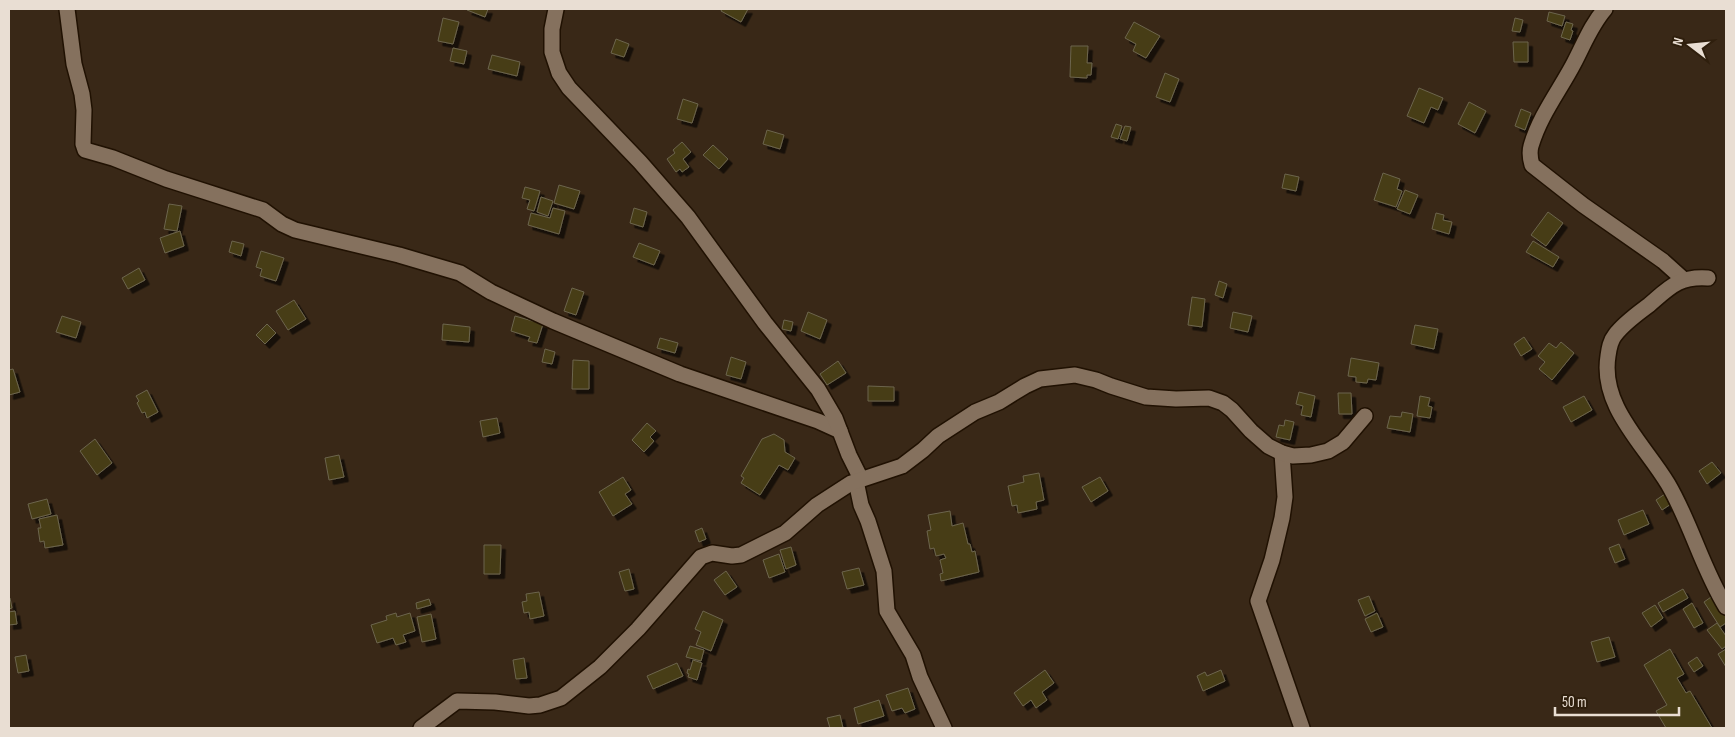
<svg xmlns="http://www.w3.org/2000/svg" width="1735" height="737" viewBox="0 0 1735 737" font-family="'Sofia Sans Condensed',sans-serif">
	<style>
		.building { fill: #473c15; stroke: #6c654d; filter: url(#shadow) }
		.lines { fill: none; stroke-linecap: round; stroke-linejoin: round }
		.minor-casing { stroke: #201102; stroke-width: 18 }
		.minor { stroke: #85715e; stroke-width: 15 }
	</style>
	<defs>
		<filter id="shadow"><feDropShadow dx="4.5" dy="4.5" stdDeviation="0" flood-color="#0009"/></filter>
	</defs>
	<rect width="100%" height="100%" fill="#392817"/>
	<g class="building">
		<polygon points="468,9 488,9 485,17 467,10"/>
		<polygon points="722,9 748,9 741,22 721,11"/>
		<polygon points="1549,12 1565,16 1562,26 1547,21"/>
		<polygon points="443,18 459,22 453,44 438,41"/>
		<polygon points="1515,18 1523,20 1520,32 1512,31"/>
		<polygon points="1134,22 1160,36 1146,58 1133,51 1136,44 1125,38"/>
		<polygon points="1566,22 1573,24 1571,30 1573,31 1570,40 1561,37"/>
		<polygon points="616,39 629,44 624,57 611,53"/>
		<polygon points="1513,42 1528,42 1528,62 1514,62"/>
		<polygon points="1071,46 1088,46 1087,63 1092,63 1091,75 1087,75 1087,78 1070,77"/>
		<polygon points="453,48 467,51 464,64 450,61"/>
		<polygon points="492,55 520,62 517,76 488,69"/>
		<polygon points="1165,73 1179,79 1170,102 1156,97"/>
		<polygon points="1419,88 1443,98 1438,110 1431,107 1424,123 1407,116"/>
		<polygon points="683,99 698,104 692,123 677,119"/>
		<polygon points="1469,102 1486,111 1475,133 1458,124"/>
		<polygon points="1521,109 1531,113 1525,130 1515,126"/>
		<polygon points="1116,124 1122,126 1118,139 1111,137"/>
		<polygon points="1125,126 1131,127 1127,141 1120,139"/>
		<polygon points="767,130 784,135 780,149 763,144"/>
		<polygon points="682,142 691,152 683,159 689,167 682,172 680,169 676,172 667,159 675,153 673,150"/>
		<polygon points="713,145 728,159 719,169 703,155"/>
		<polygon points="1383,173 1400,179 1397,189 1402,191 1396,207 1374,200"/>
		<polygon points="1285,174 1299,177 1296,191 1282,188"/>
		<polygon points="559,185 580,191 574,209 554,203"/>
		<polygon points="525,187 540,191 534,211 527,209 530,200 522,198"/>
		<polygon points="1405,190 1418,195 1410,214 1397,209"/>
		<polygon points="541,197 553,201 548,216 537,212"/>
		<polygon points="169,204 182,206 177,231 164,229"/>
		<polygon points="553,208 565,211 559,234 528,225 531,213 550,218"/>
		<polygon points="634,208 647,212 643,227 630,223"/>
		<polygon points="1548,212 1563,223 1546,246 1531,235"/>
		<polygon points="1436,213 1444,215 1443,220 1452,222 1449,234 1432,229"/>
		<polygon points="180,231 184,246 165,253 160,238"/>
		<polygon points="232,241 244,244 241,256 229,252"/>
		<polygon points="1533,241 1559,257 1553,267 1526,252"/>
		<polygon points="639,243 660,251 654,265 633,257"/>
		<polygon points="261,251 284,258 276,281 260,276 262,269 256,267"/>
		<polygon points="139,268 145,280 128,289 122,278"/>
		<polygon points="1219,281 1227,284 1223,298 1215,295"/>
		<polygon points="572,288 584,292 576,315 564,311"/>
		<polygon points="1192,297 1205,299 1202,327 1188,325"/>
		<polygon points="294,300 306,319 288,330 276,311"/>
		<polygon points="808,312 827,320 820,339 801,331"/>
		<polygon points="1233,312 1252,316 1248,332 1230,328"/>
		<polygon points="62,316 81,322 76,338 56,332"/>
		<polygon points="515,316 543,324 537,343 528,341 530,337 511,331"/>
		<polygon points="784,320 793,322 791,331 782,329"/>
		<polygon points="267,324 276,333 265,344 256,335"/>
		<polygon points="443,324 470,327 469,342 442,340"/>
		<polygon points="1415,325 1438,329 1434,349 1411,344"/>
		<polygon points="1524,337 1532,349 1521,356 1514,344"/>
		<polygon points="660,338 678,343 675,353 657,348"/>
		<polygon points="1561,342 1574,353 1552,380 1539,369 1545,362 1538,356 1549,343 1556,348"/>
		<polygon points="545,349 555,352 552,364 542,362"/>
		<polygon points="731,357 746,362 741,379 726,375"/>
		<polygon points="1351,358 1379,363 1376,380 1368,379 1367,383 1356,382 1356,377 1348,376"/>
		<polygon points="573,360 589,361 589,389 572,389"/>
		<polygon points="838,361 846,373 827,385 820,374"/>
		<polygon points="13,369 20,392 9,395 9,370"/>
		<polygon points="868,386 894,387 894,401 868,401"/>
		<polygon points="147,390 158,412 147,418 145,412 142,413 137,403 139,401 136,396"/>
		<polygon points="1299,392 1315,396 1311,417 1301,415 1303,406 1296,404"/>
		<polygon points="1338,393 1351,393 1352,414 1339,414"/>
		<polygon points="1420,396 1430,398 1428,406 1432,407 1430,418 1417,416"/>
		<polygon points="1584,396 1592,410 1571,422 1563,407"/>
		<polygon points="1402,412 1413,414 1410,432 1387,428 1390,416 1401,417"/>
		<polygon points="497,418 500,433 483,437 480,421"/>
		<polygon points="1285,420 1294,422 1290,440 1276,437 1279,425 1284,426"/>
		<polygon points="647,423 656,431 650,437 654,441 644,452 632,440"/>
		<polygon points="774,434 784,440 785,452 795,458 788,470 779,465 760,495 741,483 744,478 741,476 762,439"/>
		<polygon points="95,439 112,463 97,475 80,451"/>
		<polygon points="339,455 344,477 329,480 325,458"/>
		<polygon points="1712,462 1721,473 1707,484 1699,471"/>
		<polygon points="1039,473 1044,500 1036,502 1037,509 1018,513 1017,505 1012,506 1008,486 1024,482 1023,476"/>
		<polygon points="623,477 631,490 625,494 632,504 613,516 599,492"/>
		<polygon points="1100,477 1108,491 1091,502 1082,487"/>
		<polygon points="1665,494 1671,504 1662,510 1656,500"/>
		<polygon points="47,499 51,514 32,519 28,504"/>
		<polygon points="1643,510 1649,524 1624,535 1618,520"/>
		<polygon points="950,511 952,526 963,523 968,544 970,544 972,552 975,551 979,572 941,581 940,574 943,573 940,560 946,558 944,554 936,556 934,548 930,549 927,531 931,530 928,515"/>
		<polygon points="57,515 63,545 45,548 44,541 40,542 38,528 41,528 39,519"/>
		<polygon points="702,528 706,539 699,542 695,531"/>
		<polygon points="1619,544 1625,559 1615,563 1609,548"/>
		<polygon points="484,545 501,545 500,574 484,574"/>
		<polygon points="791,547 796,565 786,569 780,550"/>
		<polygon points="779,554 785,572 769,578 763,560"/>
		<polygon points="859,568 864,585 847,589 842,572"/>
		<polygon points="629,569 634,589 625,591 619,572"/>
		<polygon points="726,571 737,587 725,595 714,580"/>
		<polygon points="1683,589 1688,598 1663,612 1658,603"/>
		<polygon points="539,592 544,616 530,619 529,612 524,613 522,602 527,601 526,594"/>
		<polygon points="1714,595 1726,613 1726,623 1720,627 1704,602"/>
		<polygon points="1369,596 1375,611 1365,616 1358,600"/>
		<polygon points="10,598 12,608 9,609 9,599"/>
		<polygon points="429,599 431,605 417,609 416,603"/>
		<polygon points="1692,603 1703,623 1694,628 1683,609"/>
		<polygon points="1655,605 1663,618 1651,627 1642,613"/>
		<polygon points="15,611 17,624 9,625 9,612"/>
		<polygon points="703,611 723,620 711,651 696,645 701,632 695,629"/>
		<polygon points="396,613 397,617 410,613 415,631 403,635 406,642 396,645 393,638 377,643 371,625 387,620 386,616"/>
		<polygon points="1377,613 1383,627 1371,632 1365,619"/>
		<polygon points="431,614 436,639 422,642 417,617"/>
		<polygon points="1717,623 1726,636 1726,646 1722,649 1707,630"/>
		<polygon points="1609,637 1615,657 1597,662 1591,642"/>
		<polygon points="690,646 704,650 701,661 686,657"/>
		<polygon points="1670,649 1684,674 1677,678 1686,693 1690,691 1712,728 1666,728 1656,711 1667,705 1644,665"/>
		<polygon points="1726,649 1726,667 1718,654"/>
		<polygon points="26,655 29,671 18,673 15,657"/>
		<polygon points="1697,657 1703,666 1694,672 1688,663"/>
		<polygon points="524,658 527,678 516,679 513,660"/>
		<polygon points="693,660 702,663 697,680 688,677 689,674 687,673 688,669 690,670"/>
		<polygon points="677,663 683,676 653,689 647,676"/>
		<polygon points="1045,670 1054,683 1042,692 1047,700 1036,708 1031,700 1023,706 1014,693"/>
		<polygon points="1221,670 1225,681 1203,691 1197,676 1205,672 1207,676"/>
		<polygon points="908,688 915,709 905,713 902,708 892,711 886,695"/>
		<polygon points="879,700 884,716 858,724 854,708"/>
		<polygon points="840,715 843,728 830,728 827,718"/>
	</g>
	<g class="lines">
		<defs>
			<g id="minor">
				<polyline points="67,9 74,64 82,94 84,110 83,144 85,150 113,158 166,179 263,210 282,224 295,230 399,255 460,273 491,292 553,321 680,374 818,421 840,431"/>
				<polyline points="556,9 552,29 552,52 559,73 569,88 640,162 688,217 765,323 818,389 835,418 849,455 861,479"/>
				<path d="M 1605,9 C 1591,25 1584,44 1574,63 C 1560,90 1540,115 1531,146 C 1529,153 1530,158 1532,165 L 1583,205 L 1663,261 L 1683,279"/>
				<path d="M 1708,278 C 1679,276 1670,287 1649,305 C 1637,314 1624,323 1615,335 C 1610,341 1609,349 1608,356 C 1600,406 1644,444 1668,484 C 1691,523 1702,568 1726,607"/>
				<polyline points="1282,453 1285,497 1282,518 1272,560 1258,601 1302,728"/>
				<polyline points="856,481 861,505 868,521 884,571 887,611 913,655 920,677 944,728"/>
				<polyline points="421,728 457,701 495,702 529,706 540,705 561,698 600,667 638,629 701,557 712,553 732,556 741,555 785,533 817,505 851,483 902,466 923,450 938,436 975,412 999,402 1025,386 1040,379 1075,375 1096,380 1111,386 1146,397 1176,399 1209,398 1223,403 1232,410 1251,431 1268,446 1282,453 1293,456 1311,455 1328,451 1343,442 1365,416"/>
			</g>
		</defs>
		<use href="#minor" class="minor-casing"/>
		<use href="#minor" class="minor"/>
	</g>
	<rect width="1735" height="737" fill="none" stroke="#e9ded3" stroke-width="20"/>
	<g transform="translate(1690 45) rotate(286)" stroke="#2f1f0d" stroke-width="4" paint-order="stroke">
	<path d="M0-4L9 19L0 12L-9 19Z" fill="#e9ded3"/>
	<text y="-8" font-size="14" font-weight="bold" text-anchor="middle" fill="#e9ded3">N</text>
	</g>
	<path d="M1555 707v8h124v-8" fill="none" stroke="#e9ded3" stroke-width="2.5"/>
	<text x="1562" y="707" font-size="15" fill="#e9ded3" stroke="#2f1f0d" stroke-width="4" paint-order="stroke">50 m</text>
</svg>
